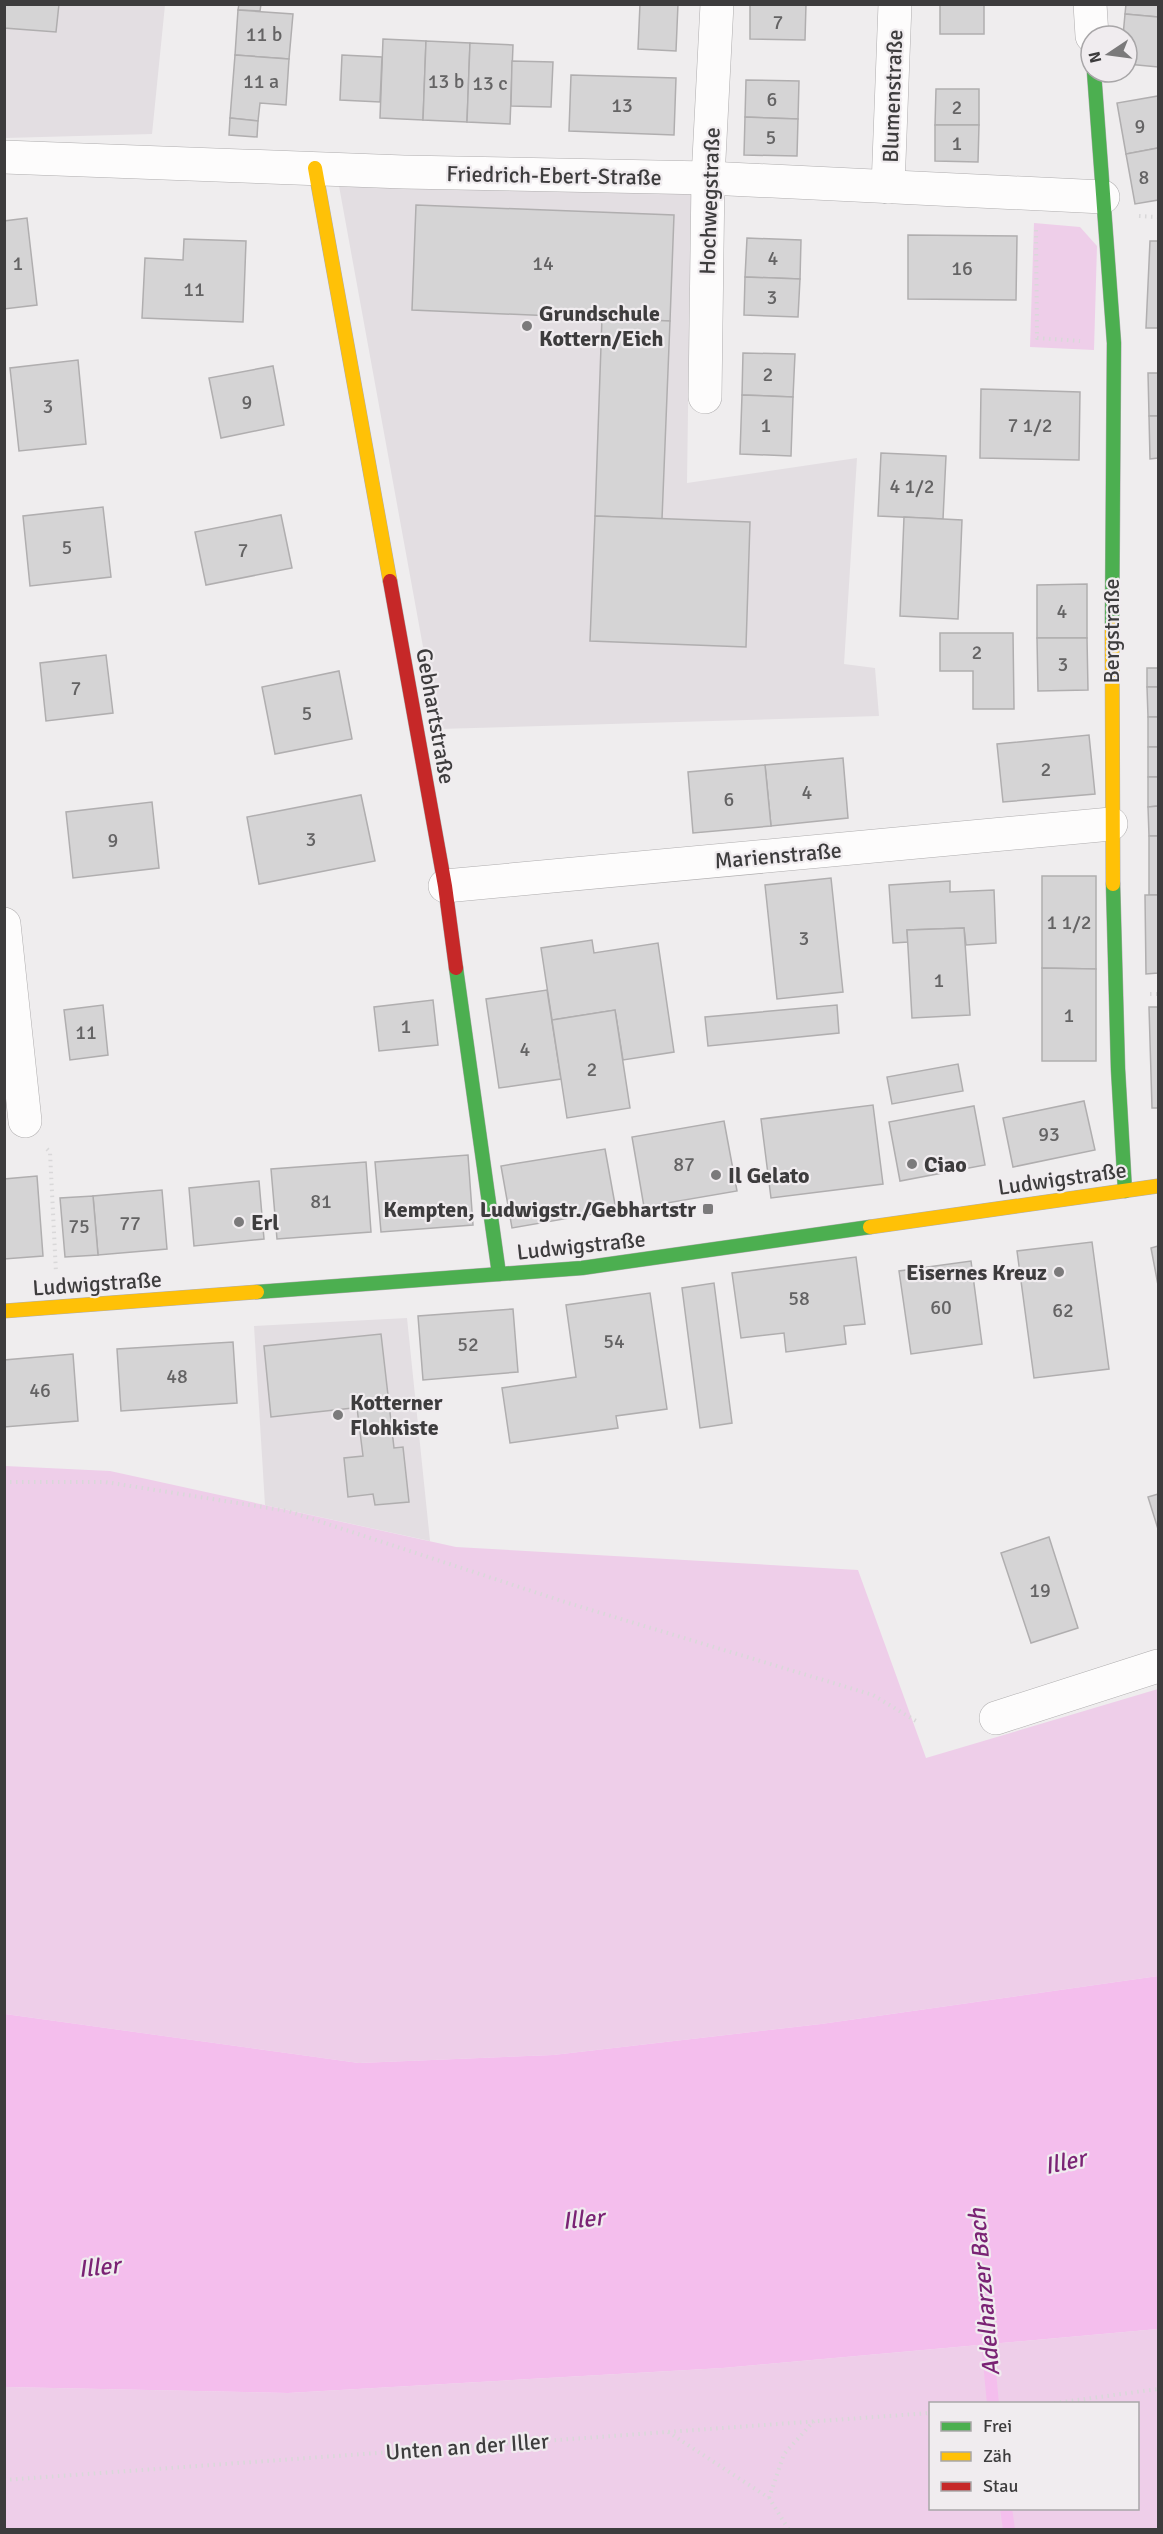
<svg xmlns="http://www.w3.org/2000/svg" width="1163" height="2534" viewBox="0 0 1163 2534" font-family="Signika,sans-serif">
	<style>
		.built { fill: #e3dee2 }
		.green { fill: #eecee9; fill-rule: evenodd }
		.water { fill: #f4beed }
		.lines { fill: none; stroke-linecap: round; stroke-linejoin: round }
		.stream { stroke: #f4beed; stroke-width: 12 }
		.building { fill: #d5d4d5; stroke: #b0aeaf; stroke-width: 1.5 }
		.street-casing { stroke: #afadae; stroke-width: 34 }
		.fast-casing { stroke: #afadae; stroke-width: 15 }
		.slow-casing { stroke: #afadae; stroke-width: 15 }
		.jam-casing { stroke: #afadae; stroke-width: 15 }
		.path { stroke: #d9d8d9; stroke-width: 4; stroke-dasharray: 1.5 4.5; stroke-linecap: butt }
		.street { stroke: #fdfcfc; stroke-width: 33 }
		.fast { stroke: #4caf50; stroke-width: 14 }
		.slow { stroke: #ffc107; stroke-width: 14 }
		.jam { stroke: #c62828; stroke-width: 14 }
		.poi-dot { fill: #7b7a7b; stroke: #f0ecef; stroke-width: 2 }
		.labels { text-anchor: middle; stroke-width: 4.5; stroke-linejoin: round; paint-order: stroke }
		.number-label { font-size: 20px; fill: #646364 }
		.street-label { font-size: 22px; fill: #3d3c3d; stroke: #f0ecef }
		.poi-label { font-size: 22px; font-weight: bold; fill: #3d3c3d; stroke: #f0ecef; text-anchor: start }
		.water-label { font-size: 24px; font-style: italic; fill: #7a2374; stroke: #f0ecef }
	</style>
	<rect width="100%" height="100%" fill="#efedee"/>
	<g class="built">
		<polygon points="4,5 165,5 152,134 5,138"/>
		<polygon points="339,186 691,194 687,483 857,458 844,664 875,668 879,716 438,729"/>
		<polygon points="407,1318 430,1541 265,1505 254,1326"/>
	</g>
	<g class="green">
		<polygon points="1034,223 1080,227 1097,246 1094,350 1030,347"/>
		<polygon points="5,1466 110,1471 456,1547 858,1570 926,1758 1158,1689 1158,1976 821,2024 553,2055 359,2063 5,2014"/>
		<path d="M 1158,2329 L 1158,2529 L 5,2530 L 5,2387 L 288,2393 L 723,2368 ZM 930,2404 L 1138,2404 L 1138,2508 L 930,2508 Z"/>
	</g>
	<polygon class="water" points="1158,1976 1158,2329 723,2368 288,2393 5,2387 5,2014 359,2063 553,2055 821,2024"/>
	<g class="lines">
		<g class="stream">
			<polyline points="986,2330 993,2404"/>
			<polyline points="1006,2508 1009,2530"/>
		</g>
	</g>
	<g class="building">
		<polygon points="4,4 59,4 56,32 4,28"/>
		<polygon points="239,4 261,4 260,11 238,10"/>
		<polygon points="640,4 678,4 676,51 638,49"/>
		<polygon points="750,4 806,4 805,40 750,39"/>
		<rect x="940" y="4" width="44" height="30"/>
		<polygon points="1126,4 1158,4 1158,17 1125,14"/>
		<polygon points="238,10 293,14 289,59 235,55"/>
		<polygon points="1125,14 1158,17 1158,67 1127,64 1127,36 1123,36"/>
		<polygon points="383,39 426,41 423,120 380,118"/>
		<polygon points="426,41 470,43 467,122 423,120"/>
		<polygon points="470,43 513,45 510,124 467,122"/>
		<polygon points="235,55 289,59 286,105 260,103 258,121 230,118"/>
		<polygon points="342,55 382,57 380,102 340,100"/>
		<polygon points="512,61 553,62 551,107 511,106"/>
		<polygon points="571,75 676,78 674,135 569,131"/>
		<polygon points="746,80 799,81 798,119 745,117"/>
		<polygon points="936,89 979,89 979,125 935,125"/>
		<polygon points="1158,96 1158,148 1126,154 1117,103"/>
		<polygon points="745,117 798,119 797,156 744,155"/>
		<polygon points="230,118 258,121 257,137 229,135"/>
		<polygon points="935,125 979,125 978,162 935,161"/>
		<polygon points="1158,148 1158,200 1135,204 1126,154"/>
		<polygon points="416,205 674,215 670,321 412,310"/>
		<polygon points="27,218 37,305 4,309 4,221"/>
		<polygon points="908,235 1017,236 1016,300 908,299"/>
		<polygon points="747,238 801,240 800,279 745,277"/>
		<polygon points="184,239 246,241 243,322 142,318 145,258 183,260"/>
		<polygon points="1150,241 1158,241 1158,328 1146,328"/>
		<polygon points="745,277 800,279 798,317 744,315"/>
		<polygon points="602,318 670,321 662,519 595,516"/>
		<polygon points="743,353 795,354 793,397 742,395"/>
		<polygon points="78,360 86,444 19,451 10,368"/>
		<polygon points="273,366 284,425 221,438 209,378"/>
		<polygon points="1148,373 1158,373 1158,416 1149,416"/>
		<polygon points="981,389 1080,392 1079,460 980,458"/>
		<polygon points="742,395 793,397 791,456 740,454"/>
		<polygon points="1149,416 1158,416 1158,458 1150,459"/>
		<polygon points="881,453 946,456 943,519 878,516"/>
		<polygon points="103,507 111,577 30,586 23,516"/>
		<polygon points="281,515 292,568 206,585 195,532"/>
		<polygon points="595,516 750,522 746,647 590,641"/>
		<polygon points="904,517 962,520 958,619 900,616"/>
		<polygon points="1087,584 1087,638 1037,638 1037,585"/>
		<polygon points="940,633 1013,633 1014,709 973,709 973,671 940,671"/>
		<polygon points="1037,638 1087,638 1088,690 1038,691"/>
		<polygon points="106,655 113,713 46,721 40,663"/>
		<rect x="1147" y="668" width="11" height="19"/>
		<polygon points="339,671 352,739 275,754 262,687"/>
		<polygon points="1147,687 1158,687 1158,717 1148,717"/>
		<rect x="1148" y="717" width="10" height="30"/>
		<polygon points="1089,735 1095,794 1003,802 997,744"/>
		<rect x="1148" y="747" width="10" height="30"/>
		<polygon points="843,758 848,818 771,826 765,765"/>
		<polygon points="765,765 771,826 693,833 688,772"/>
		<polygon points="1148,777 1158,777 1158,806 1148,807"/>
		<polygon points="361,795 375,861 259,884 247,817"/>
		<polygon points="152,802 159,868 73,878 66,812"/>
		<polygon points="1158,806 1158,836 1149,836 1148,807"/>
		<rect x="1149" y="836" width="9" height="59"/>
		<polygon points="1042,876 1096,876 1096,969 1042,968"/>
		<polygon points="831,878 843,992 777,999 765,885"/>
		<polygon points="950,881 950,892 994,890 996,943 966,945 964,928 907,930 908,942 893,943 889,885"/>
		<polygon points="1145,895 1158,895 1158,973 1146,974"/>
		<polygon points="964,928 970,1015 912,1018 907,930"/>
		<polygon points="592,940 594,953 658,943 674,1052 623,1060 615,1010 552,1020 541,948"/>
		<polygon points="1042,968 1096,969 1096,1061 1042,1061"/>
		<polygon points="547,990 561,1079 499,1088 486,999"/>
		<polygon points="433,1000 438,1045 379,1051 374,1007"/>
		<polygon points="103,1005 108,1055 70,1060 64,1010"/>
		<polygon points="837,1005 839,1033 708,1046 705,1017"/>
		<polygon points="1149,1007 1158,1007 1158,1108 1152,1108"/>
		<polygon points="615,1010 630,1108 567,1118 552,1020"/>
		<polygon points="958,1064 963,1091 892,1104 887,1077"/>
		<polygon points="1084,1101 1095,1150 1013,1167 1003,1118"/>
		<polygon points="873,1105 883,1184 771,1198 761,1119"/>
		<polygon points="974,1106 985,1165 900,1181 889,1122"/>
		<polygon points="724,1121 737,1191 644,1207 632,1137"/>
		<polygon points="605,1149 616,1210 512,1228 501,1166"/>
		<polygon points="468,1155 473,1225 381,1232 375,1162"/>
		<polygon points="366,1162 371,1232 277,1239 271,1169"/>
		<polygon points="37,1176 43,1256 4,1259 4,1179"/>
		<polygon points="259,1181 264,1239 194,1246 189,1188"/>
		<polygon points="162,1190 167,1249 98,1255 93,1196"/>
		<polygon points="93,1196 98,1255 65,1257 60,1198"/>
		<polygon points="1092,1242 1109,1369 1034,1378 1017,1251"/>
		<polygon points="1158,1246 1158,1285 1151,1248"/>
		<polygon points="856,1257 865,1324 844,1326 846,1344 786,1352 784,1333 741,1338 732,1273"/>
		<polygon points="971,1261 982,1344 911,1354 899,1271"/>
		<polygon points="714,1283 732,1423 700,1428 682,1288"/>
		<polygon points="650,1293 667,1409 616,1416 618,1428 510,1443 502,1388 576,1377 566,1305"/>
		<polygon points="513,1309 518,1372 423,1380 418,1316"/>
		<polygon points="381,1334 389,1404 271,1417 264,1346"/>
		<polygon points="233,1342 237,1403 121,1411 117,1349"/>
		<polygon points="73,1354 78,1421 4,1427 4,1360"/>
		<polygon points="389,1404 394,1448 403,1447 409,1502 375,1505 373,1494 348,1497 344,1458 363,1456 357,1408"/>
		<polygon points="1158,1494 1158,1529 1148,1497"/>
		<polygon points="1049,1537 1078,1628 1031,1643 1001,1553"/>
	</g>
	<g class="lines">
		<defs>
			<g id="street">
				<polyline points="1090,4 1092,36"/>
				<polyline points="4,157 404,172 708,178 1103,197"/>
				<polyline points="888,187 895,4"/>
				<polyline points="705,397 708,178 717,4"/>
				<polyline points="445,886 1111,824"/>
				<polyline points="4,924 25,1121"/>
				<polyline points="996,1718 1158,1666"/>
			</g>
			<g id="fast">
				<polyline points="1094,72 1114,343 1112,627"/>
				<polyline points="1113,884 1118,1069 1125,1191"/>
				<polyline points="456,968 499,1274"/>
				<polyline points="257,1292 582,1268 870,1227"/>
			</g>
			<g id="slow">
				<polyline points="315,168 390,581"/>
				<polyline points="1112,627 1113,884"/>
				<polyline points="870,1227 1158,1186"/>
				<polyline points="4,1311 257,1292"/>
			</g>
			<polyline id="jam" points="390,581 445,886 456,968"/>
		</defs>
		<use href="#street" class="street-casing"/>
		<use href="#fast" class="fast-casing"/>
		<use href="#slow" class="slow-casing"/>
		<use href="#jam" class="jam-casing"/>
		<g class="path">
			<polyline points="1139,216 1158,217"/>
			<polyline points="1036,230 1037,338 1080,341"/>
			<polyline points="1150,994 1158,994"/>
			<polyline points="47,1149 50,1152 56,1273"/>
			<polyline points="4,1482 105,1482 288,1511 568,1603 873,1695 916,1721"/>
			<polyline points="1048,2404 1158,2389"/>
			<polyline points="668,2432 769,2498 789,2530"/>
			<polyline points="4,2480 930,2413"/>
			<polyline points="769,2498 784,2454 814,2421"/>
		</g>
		<use href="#street" class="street"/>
		<use href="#fast" class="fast"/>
		<use href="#slow" class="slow"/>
		<use href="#jam" class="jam"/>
	</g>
	<g class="poi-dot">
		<circle cx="527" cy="326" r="6"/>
		<circle cx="912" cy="1164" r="6"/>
		<circle cx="716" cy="1175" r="6"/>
		<rect x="702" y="1203" width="12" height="12" rx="3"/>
		<circle cx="239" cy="1222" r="6"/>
		<circle cx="1059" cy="1272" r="6"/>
		<circle cx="338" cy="1415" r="6"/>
	</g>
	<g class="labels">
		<g class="number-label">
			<text x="778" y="29">7</text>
			<text x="264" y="41">11 b</text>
			<text x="261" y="88">11 a</text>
			<text x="446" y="88">13 b</text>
			<text x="490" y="90">13 c</text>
			<text x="772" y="106">6</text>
			<text x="622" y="112">13</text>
			<text x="957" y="114">2</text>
			<text x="1140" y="133">9</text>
			<text x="771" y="144">5</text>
			<text x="957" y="150">1</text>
			<text x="1144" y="184">8</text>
			<text x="773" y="265">4</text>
			<text x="18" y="270">1</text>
			<text x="543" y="270">14</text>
			<text x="962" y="275">16</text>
			<text x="194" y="296">11</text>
			<text x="772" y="304">3</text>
			<text x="768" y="381">2</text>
			<text x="247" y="409">9</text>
			<text x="48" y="413">3</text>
			<text x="766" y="432">1</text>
			<text x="1030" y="432">7 1/2</text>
			<text x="912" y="493">4 1/2</text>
			<text x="67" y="554">5</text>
			<text x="243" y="557">7</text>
			<text x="1062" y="618">4</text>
			<text x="977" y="659">2</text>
			<text x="1063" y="671">3</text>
			<text x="76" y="695">7</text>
			<text x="307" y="720">5</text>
			<text x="1046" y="776">2</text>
			<text x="807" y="799">4</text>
			<text x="729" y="806">6</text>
			<text x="311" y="846">3</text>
			<text x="113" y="847">9</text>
			<text x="1069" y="929">1 1/2</text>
			<text x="804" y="945">3</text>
			<text x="939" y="987">1</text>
			<text x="1069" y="1022">1</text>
			<text x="406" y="1033">1</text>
			<text x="86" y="1039">11</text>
			<text x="525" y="1056">4</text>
			<text x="592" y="1076">2</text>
			<text x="1049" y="1141">93</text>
			<text x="684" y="1171">87</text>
			<text x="321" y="1208">81</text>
			<text x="130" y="1230">77</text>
			<text x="79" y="1233">75</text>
			<text x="799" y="1305">58</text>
			<text x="941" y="1314">60</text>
			<text x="1063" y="1317">62</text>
			<text x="614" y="1348">54</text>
			<text x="468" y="1351">52</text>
			<text x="177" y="1383">48</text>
			<text x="40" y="1397">46</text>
			<text x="1040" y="1597">19</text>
		</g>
		<g class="street-label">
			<text transform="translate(892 96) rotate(-88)" y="8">Blumenstraße</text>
			<text transform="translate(554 175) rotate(1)" y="8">Friedrich-Ebert-Straße</text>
			<text transform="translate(709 201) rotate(-88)" y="8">Hochwegstraße</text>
			<text transform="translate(1111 631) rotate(-90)" y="8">Bergstraße</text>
			<text transform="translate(436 716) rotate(80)" y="8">Gebhartstraße</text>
			<text transform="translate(778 855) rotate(-5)" y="8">Marienstraße</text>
			<text transform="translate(1062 1178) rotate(-8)" y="8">Ludwigstraße</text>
			<text transform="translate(581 1245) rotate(-6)" y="8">Ludwigstraße</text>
			<text transform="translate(97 1283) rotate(-4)" y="8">Ludwigstraße</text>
			<text transform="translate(467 2446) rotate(-4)" y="8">Unten an der Iller</text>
		</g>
		<g class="poi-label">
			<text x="539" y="321">Grundschule<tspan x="539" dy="25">Kottern/Eich</tspan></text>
			<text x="924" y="1172">Ciao</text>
			<text x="728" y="1183">Il Gelato</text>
			<text x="696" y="1217" text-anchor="end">Kempten, Ludwigstr./Gebhartstr</text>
			<text x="251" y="1230">Erl</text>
			<text x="1047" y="1280" text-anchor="end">Eisernes Kreuz</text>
			<text x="350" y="1410">Kotterner<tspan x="350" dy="25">Flohkiste</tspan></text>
		</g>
		<g class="water-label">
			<text transform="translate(1065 2162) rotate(-12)" y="8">Iller</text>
			<text transform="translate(583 2219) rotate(-6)" y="8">Iller</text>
			<text transform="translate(99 2267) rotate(-6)" y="8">Iller</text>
			<text transform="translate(984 2292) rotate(-95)" y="8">Adelharzer Bach</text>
		</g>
	</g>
	<rect width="1163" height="2534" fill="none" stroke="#3d3c3d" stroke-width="12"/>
	<rect x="929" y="2402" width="210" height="108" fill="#f0ecef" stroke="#a8a6a8" stroke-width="1.5"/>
	<rect x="941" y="2422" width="30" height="9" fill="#4caf50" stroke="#a8a6a8" stroke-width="1.5"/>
	<text x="983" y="2432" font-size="18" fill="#3d3c3d">Frei</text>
	<rect x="941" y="2452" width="30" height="9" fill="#ffc107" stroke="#a8a6a8" stroke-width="1.5"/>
	<text x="983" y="2462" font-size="18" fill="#3d3c3d">Zäh</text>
	<rect x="941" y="2482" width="30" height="9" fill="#c62828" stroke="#a8a6a8" stroke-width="1.5"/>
	<text x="983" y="2492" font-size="18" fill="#3d3c3d">Stau</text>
	<g transform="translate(1109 54) rotate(257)"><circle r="28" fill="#f0ecef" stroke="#a8a6a8" stroke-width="1.5"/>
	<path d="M0-4.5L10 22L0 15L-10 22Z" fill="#7b7a7b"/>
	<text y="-9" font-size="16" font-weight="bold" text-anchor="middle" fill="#3d3c3d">N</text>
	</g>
</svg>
